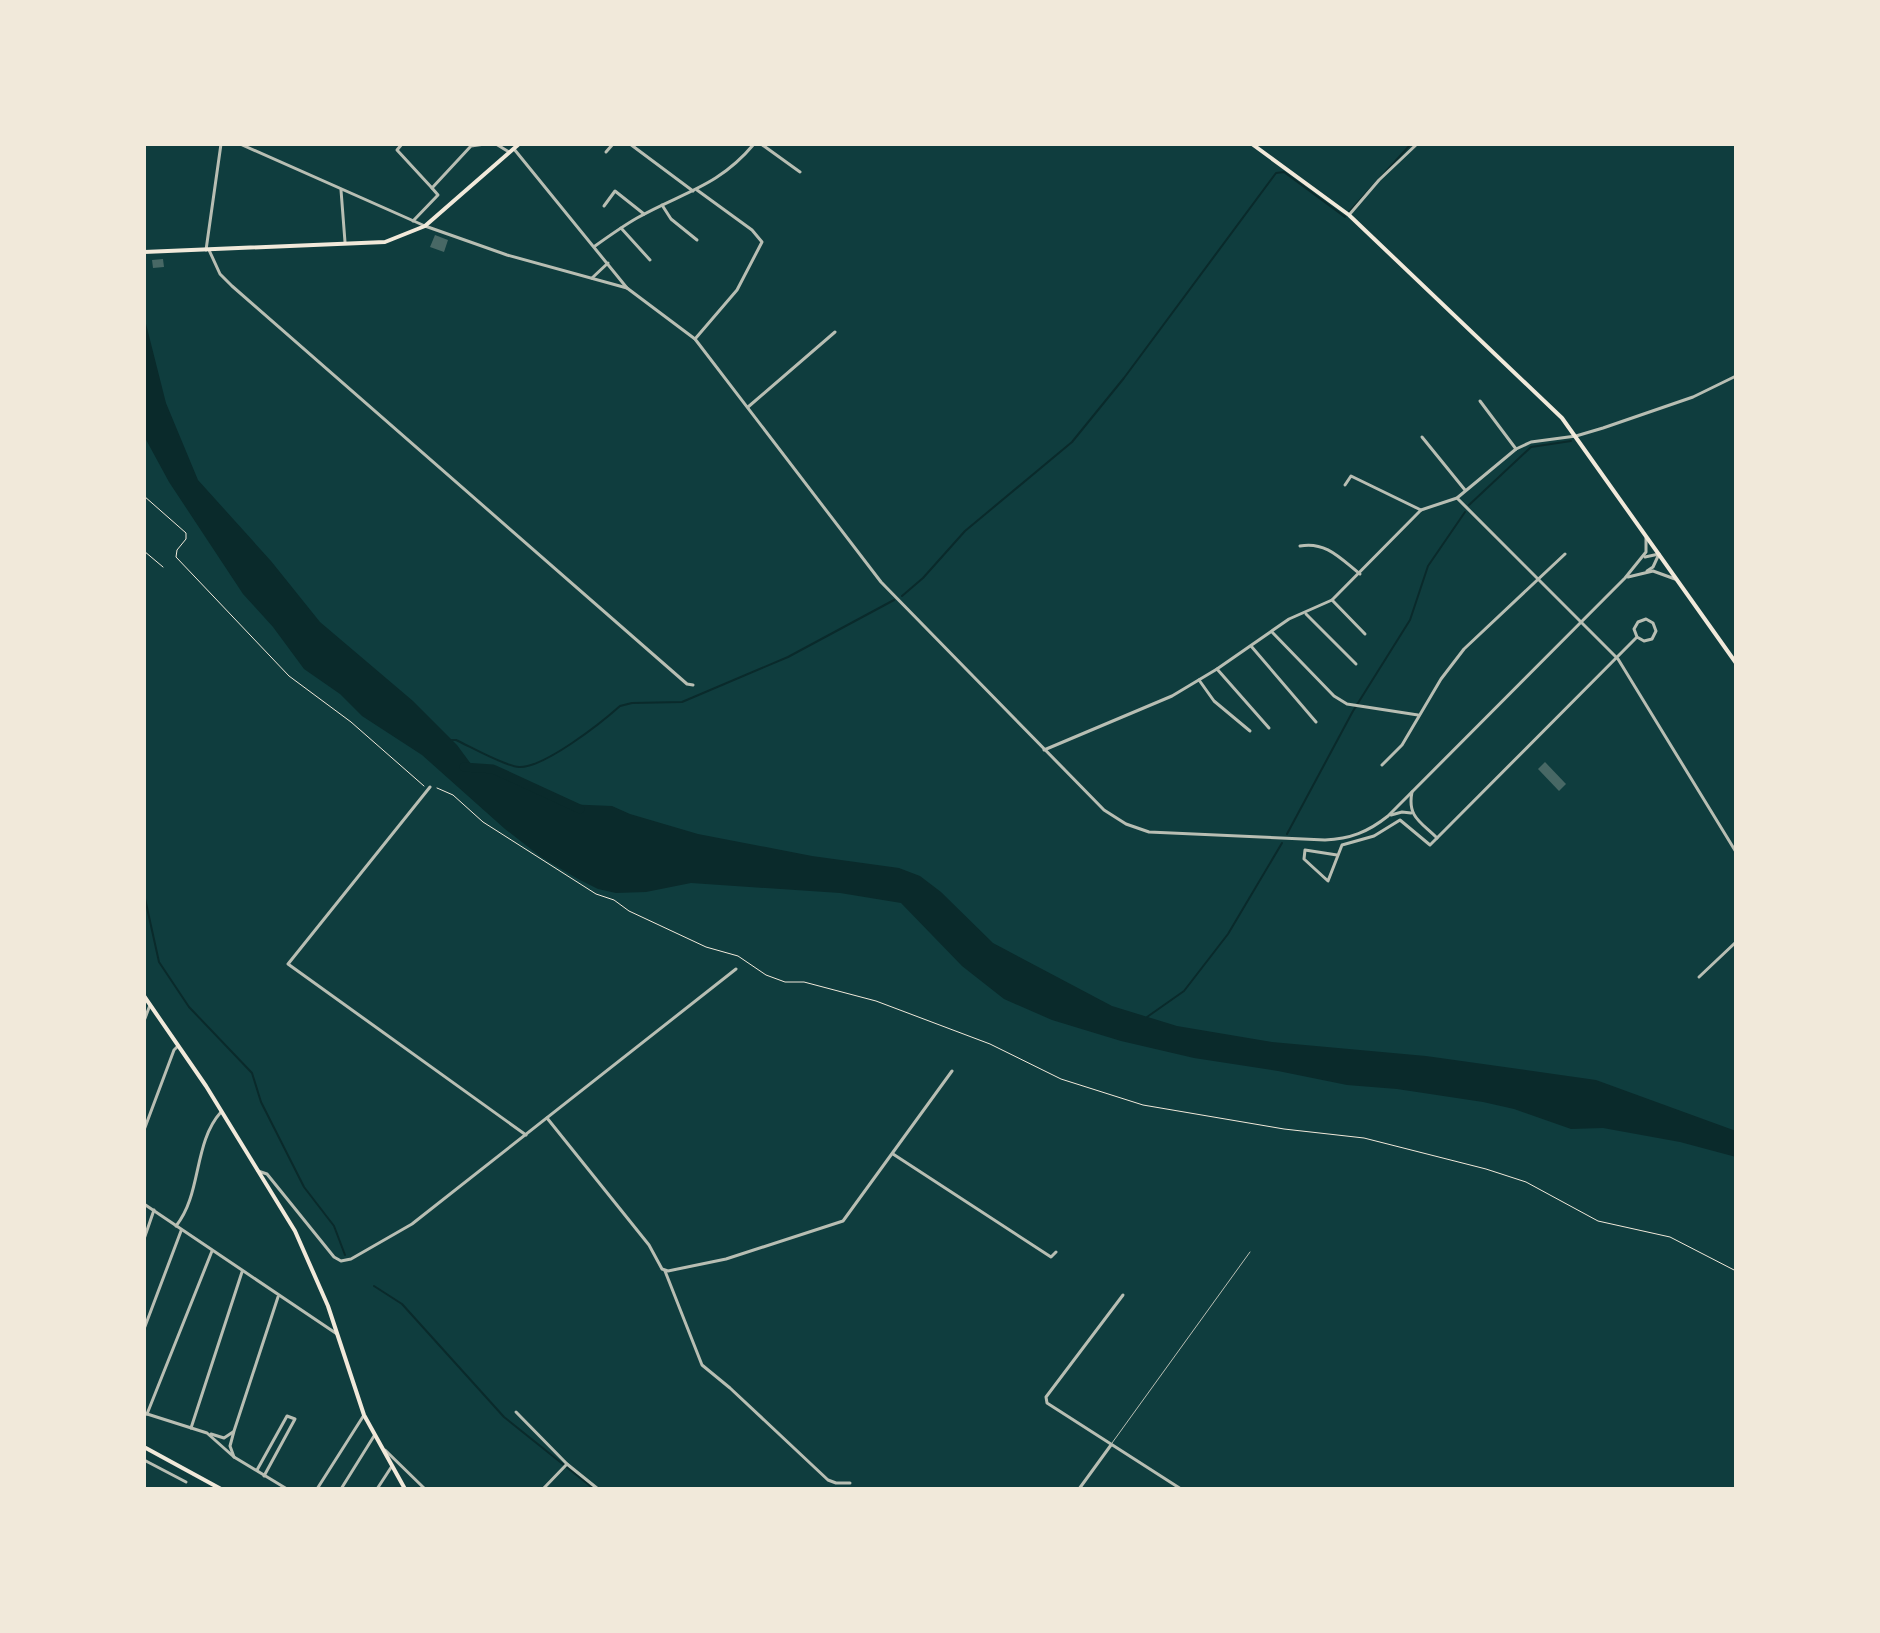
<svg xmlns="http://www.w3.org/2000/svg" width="1880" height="1633" viewBox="0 0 1880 1633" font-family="Raleway,sans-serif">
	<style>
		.water { fill: #0a2a2b }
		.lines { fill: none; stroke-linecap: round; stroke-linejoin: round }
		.stream { stroke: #0a2a2b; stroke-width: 2 }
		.river { stroke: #0a2a2b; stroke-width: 9 }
		.building { fill: #486865 }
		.path { stroke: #f1e9da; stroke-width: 1 }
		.service { stroke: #b8beb3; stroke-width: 1 }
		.minor { stroke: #b8beb3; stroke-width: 3 }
		.secondary { stroke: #f1e9da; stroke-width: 4 }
		.primary { stroke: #f1e9da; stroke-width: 4 }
	</style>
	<rect width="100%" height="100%" fill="#0f3d3e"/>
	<polygon class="water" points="144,316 166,403 198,480 271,561 320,622 413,701 457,745 474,768 493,769 564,804 612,806 630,814 698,834 812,856 899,868 920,876 941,892 993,943 1112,1006 1177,1026 1272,1042 1426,1056 1596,1080 1736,1131 1736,1157 1680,1142 1603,1128 1571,1129 1514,1109 1483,1102 1397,1089 1347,1085 1278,1071 1194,1058 1121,1041 1052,1020 1004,999 962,966 901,903 840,893 691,883 646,892 616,893 598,889 578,879 541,857 505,829 422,755 362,716 340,694 304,669 273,627 243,594 169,482 144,436"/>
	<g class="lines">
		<g class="stream">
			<polyline points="1349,212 1411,144"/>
			<polyline points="1469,505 1531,447 1571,441"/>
			<polyline points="902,596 923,578 965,531 1072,442 1124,378 1276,173 1284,172 1345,217"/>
			<path d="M 451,740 L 456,740 C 471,747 504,766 519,767 C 544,768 601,723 620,706 L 632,703 L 682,702 L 788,657 L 894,600"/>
			<polyline points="1287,834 1353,711 1410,620 1428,566 1465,512"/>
			<polyline points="144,894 159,962 189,1007 252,1073 261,1102 304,1187 334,1226 345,1255"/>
			<polyline points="1147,1017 1184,991 1228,934 1282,843"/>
			<polyline points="374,1286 402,1304 504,1417 594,1489"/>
		</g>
		<polyline class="river" points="464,767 493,769 580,809"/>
	</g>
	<g class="building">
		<polygon points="435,235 448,240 444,252 430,247"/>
		<polygon points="163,259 164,267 153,268 152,260"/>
		<polygon points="1545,762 1566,784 1559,791 1538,769"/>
	</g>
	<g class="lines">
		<g class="path">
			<polyline points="144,496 186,533 186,539 177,550 176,557 289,676 351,722 424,786"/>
			<polyline points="144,551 163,567"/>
			<polyline points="437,788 453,795 483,822 596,894 614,900 629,911 706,947 738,956 766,975 785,982 804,982 876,1001 990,1044 1061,1079 1143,1105 1284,1129 1364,1138 1486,1169 1526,1182 1598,1221 1670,1237 1736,1271"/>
		</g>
		<polyline class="service" points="1112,1443 1250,1252"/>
		<g class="minor">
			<path d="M 240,144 L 425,226 L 507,255 L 627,288 L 695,339 L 881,582 L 1104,810 L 1126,824 L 1149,832 L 1325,840 C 1350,839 1368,832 1388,816 L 1625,578 L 1646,552 L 1646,538"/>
			<polyline points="402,144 397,150 432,188"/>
			<polyline points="496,144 509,152"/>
			<polyline points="630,144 693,191"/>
			<polyline points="761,144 800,172"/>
			<polyline points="514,149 627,288"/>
			<polyline points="606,152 613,144"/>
			<polyline points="341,190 345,242"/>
			<polyline points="662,205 671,219 697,240"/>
			<polyline points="604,206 615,191 644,214"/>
			<polyline points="1349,215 1379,180 1417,144"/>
			<polyline points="413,221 438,195 432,188 471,146 485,144"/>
			<polyline points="621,228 650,260"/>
			<path d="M 595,246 C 609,236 623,226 637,218 C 683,192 718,187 754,144"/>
			<polyline points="206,250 221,144"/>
			<polyline points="209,250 220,274 232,286 687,684 693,685"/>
			<polyline points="592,278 608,263"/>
			<polyline points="695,339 737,290 762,242 752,230 697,190"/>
			<polyline points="1480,401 1516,449"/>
			<polyline points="748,407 835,332"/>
			<polyline points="1422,437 1465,490"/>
			<polyline points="1345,485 1351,476 1421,510"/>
			<polyline points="1457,498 1618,659 1736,852"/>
			<path d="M 1300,546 C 1326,541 1341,559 1360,574"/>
			<polyline points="1645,557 1659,554 1653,567 1647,571"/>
			<polyline points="1628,577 1653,571 1675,579"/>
			<polyline points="1332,600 1365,634"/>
			<polyline points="1306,614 1356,664"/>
			<polyline points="1272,632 1334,696 1347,704 1418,715"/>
			<polyline points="1251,646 1316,722"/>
			<polyline points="1217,669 1269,728"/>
			<polyline points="1199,680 1214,701 1250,731"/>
			<polyline points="1044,750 1172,696 1217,669 1289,619 1332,600 1421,510 1457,498 1516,449 1531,442 1576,436 1603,428 1693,397 1736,376"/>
			<polyline points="1382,765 1402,745 1441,679 1464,649 1565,554"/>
			<polyline points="430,787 288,964 526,1135"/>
			<path d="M 1412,792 C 1407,817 1421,822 1437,838 L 1637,637 L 1644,641 L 1652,639 L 1656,631 L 1653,623 L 1646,619 L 1638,622 L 1634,629 L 1637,637"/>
			<polyline points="1391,815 1402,812 1411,813"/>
			<polyline points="1337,855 1305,850 1304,859 1328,881 1342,845 1374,836 1400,820 1430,845 1437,838"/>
			<polyline points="1699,977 1736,942"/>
			<polyline points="144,1021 150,1005"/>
			<polyline points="547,1118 649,1245 662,1269 668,1271 726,1259 843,1221 952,1071"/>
			<polyline points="144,1130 174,1050 178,1046"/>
			<polyline points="893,1154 1051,1257 1056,1252"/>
			<polyline points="258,1171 267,1174 334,1257 341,1261 351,1259 412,1224 736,969"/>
			<polyline points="144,1204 337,1334"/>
			<path d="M 176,1226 C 202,1194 193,1143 221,1112"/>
			<polyline points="144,1239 154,1210"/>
			<polyline points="665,1271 702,1365 730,1388 828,1480 836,1483 850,1483"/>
			<polyline points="1123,1295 1046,1397 1047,1403 1181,1489"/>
			<polyline points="144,1329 181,1231"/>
			<polyline points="516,1412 567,1464 598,1489"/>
			<polyline points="144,1413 207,1433 234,1457 287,1489"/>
			<polyline points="147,1414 212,1251"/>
			<polyline points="191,1428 242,1272"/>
			<polyline points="211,1434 224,1438 233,1432"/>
			<polyline points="385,1450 425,1489"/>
			<polyline points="234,1457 230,1446 234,1431 278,1297"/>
			<polyline points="144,1460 186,1482"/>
			<polyline points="257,1470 287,1416 295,1419 264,1476"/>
			<polyline points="317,1489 364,1415"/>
			<polyline points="341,1489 374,1436"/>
			<polyline points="377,1489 392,1466"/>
			<polyline points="543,1489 567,1464"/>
			<polyline points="1079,1489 1111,1445"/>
		</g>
		<g class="secondary">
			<polyline points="144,996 206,1086 295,1231 328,1306 364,1415 405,1489"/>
			<polyline points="144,1447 221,1489"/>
		</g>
		<g class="primary">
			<polyline points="1252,144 1349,215 1562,418 1736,663"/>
			<polyline points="144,252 385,242 425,226 519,144"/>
		</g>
	</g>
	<rect width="1880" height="1633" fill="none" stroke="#f1e9da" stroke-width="292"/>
</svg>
